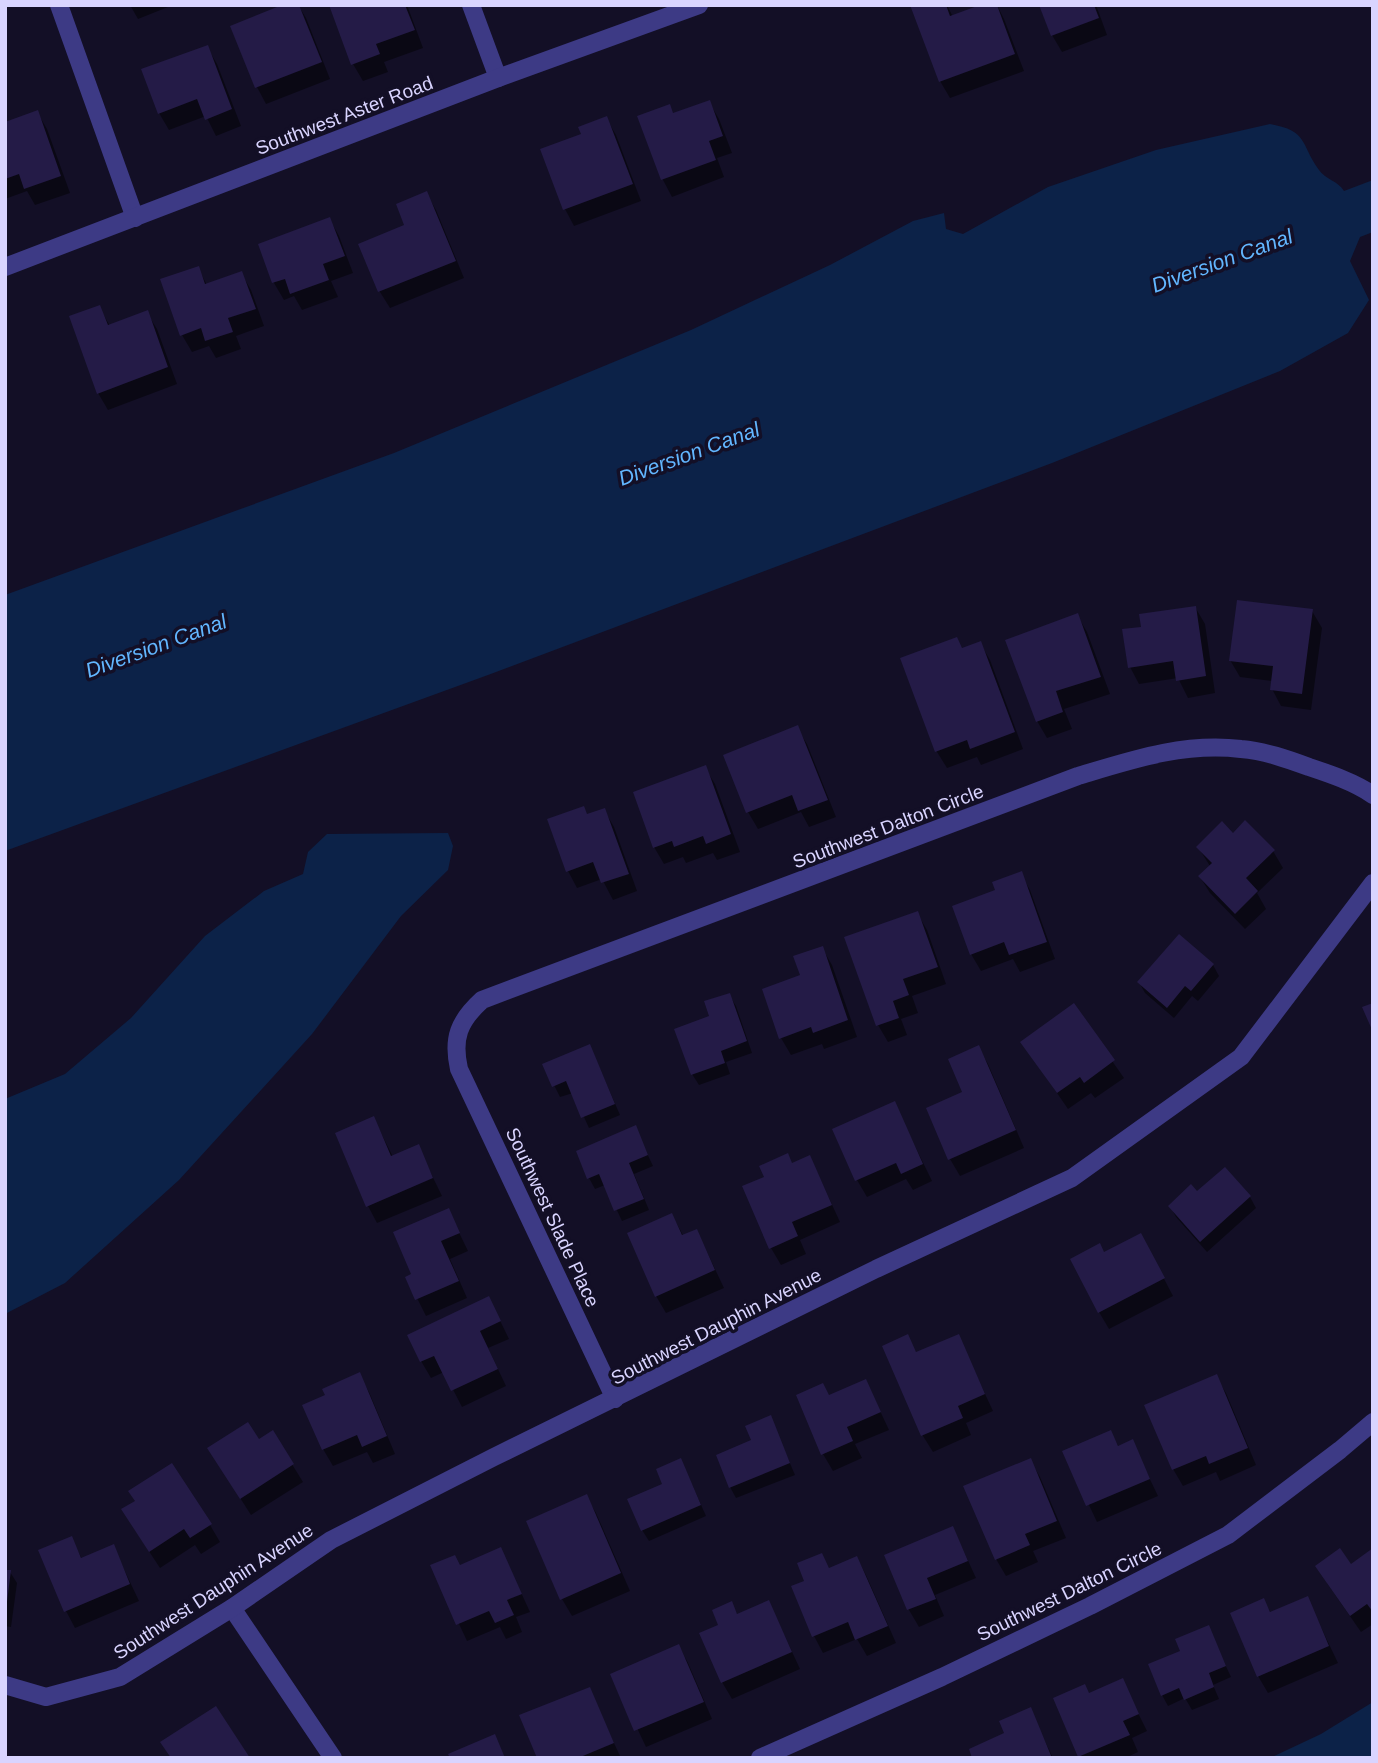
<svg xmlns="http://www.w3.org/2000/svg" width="1378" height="1763" viewBox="0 0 1378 1763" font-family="Helvetica,sans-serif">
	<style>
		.water { fill: #0c2248 }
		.shadow { fill: #0007 }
		.building { fill: #241b47 }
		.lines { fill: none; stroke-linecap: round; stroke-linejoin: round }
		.street { stroke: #3d3a85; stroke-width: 18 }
		.labels { text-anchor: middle; stroke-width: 7; stroke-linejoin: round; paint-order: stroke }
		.street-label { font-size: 19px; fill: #d9d4ff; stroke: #130f26 }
		.water-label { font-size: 21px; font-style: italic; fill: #62b6ff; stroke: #130f26 }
	</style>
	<rect width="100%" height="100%" fill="#130f26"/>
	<g class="water">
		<path d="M 1270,124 C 1309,131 1300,144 1319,170 C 1325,179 1338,181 1344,191 L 1373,180 L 1373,232 L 1360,237 L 1350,261 L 1369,300 L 1348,333 L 1280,371 L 1052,463 L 488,675 L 5,851 L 5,595 L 394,453 L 691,330 L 830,265 L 913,221 L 944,213 L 946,229 L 963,234 L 1048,187 L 1156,150 Z"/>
		<polygon points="448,833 453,846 448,870 401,916 312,1034 179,1180 65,1283 5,1314 5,1099 65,1074 131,1018 205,936 264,891 303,874 308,852 327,834"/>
		<polygon points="1373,1702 1373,1758 1270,1758 1321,1734"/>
	</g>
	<g class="shadow">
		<polygon points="130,5 173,5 138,19"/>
		<polygon points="298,5 306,18 330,79 266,104 257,87"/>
		<polygon points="331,5 407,5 423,48 384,62 388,72 363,81 353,64"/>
		<polygon points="912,5 947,5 953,17 997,5 1004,19 1024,71 950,98 940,81"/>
		<polygon points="1041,5 1096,5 1107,35 1062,52 1052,35"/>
		<polygon points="207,47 217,64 241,126 216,136 206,116 169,130 159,113"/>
		<polygon points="709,102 719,119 732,153 717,158 724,177 672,197 663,180 639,117 674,115"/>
		<polygon points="37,112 47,129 70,193 35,205 27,191 5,199 5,123"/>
		<polygon points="606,118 616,135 641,201 574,226 565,209 583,135"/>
		<polygon points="426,193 436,210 464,278 390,308 380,292 361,245 407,226"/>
		<polygon points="330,220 339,236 353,273 331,281 338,297 302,310 294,296 284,300 274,283 260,245"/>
		<polygon points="198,268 207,285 241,273 251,290 264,326 236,336 241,349 216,358 209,346 192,352 182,335"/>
		<polygon points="99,307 110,326 147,313 157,329 177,384 108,410 98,393"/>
		<polygon points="1195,607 1205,624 1215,693 1188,698 1178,678 1139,684 1130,667 1143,628"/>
		<polygon points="1312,611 1322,628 1311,710 1281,706 1272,689 1273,681 1240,677 1230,660"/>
		<polygon points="1077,615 1087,632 1110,694 1064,709 1072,729 1047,738 1037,721"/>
		<polygon points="980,643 990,660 1023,749 981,765 977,757 947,768 937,752 902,659 963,650"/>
		<polygon points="797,728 807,744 836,817 809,827 801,812 758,829 748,812 725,756"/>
		<polygon points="705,768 715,784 740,852 717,860 713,853 686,863 683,857 664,864 654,847"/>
		<polygon points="604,810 614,827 637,891 613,900 602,879 577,888 568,871 549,820 587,816"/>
		<polygon points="1233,835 1273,851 1283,868 1257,893 1266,909 1245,929 1210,893 1200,877 1210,866 1198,847"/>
		<polygon points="1021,874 1030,890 1055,959 1020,972 1013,959 981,971 971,954 997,891"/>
		<polygon points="917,913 927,930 946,984 912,996 918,1013 901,1019 907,1035 888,1042 878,1025"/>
		<polygon points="822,948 832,965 857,1037 824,1049 822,1044 791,1055 781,1038 802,977"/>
		<polygon points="1213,965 1219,976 1198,1001 1192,996 1174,1018 1145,993 1139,982"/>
		<polygon points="729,995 736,1006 752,1053 726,1062 730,1074 699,1085 692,1074 712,1017"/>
		<polygon points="1073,1005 1124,1078 1095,1098 1091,1093 1068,1109 1022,1042"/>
		<polygon points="590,1046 620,1115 589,1128 573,1093 560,1097 544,1065"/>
		<polygon points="978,1047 988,1064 1024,1148 960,1176 950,1159 965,1093"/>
		<polygon points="894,1103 932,1181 913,1190 906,1179 867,1197 857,1180"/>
		<polygon points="374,1119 393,1157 418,1147 442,1196 377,1223 368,1206"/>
		<polygon points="635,1128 653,1166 634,1174 649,1210 622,1221 605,1185 595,1189 589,1178"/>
		<polygon points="810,1157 840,1222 800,1240 806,1254 781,1265 771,1248 793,1165"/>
		<polygon points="1225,1169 1250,1197 1256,1208 1207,1252 1176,1217 1170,1206 1197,1194"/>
		<polygon points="448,1210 468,1251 450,1259 467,1298 426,1316 407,1278 413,1275"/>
		<polygon points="672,1215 684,1237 697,1231 724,1288 666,1313 656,1296"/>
		<polygon points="1150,1252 1173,1296 1109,1329 1099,1312 1104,1254"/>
		<polygon points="489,1298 509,1339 488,1348 506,1386 462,1407 444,1372 431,1378 421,1361"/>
		<polygon points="958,1336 993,1411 966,1423 971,1435 933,1452 923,1436 884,1347 907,1337 917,1354"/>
		<polygon points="359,1375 369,1392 395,1454 373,1463 367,1452 333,1466 323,1449 327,1396"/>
		<polygon points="1216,1377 1226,1393 1256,1465 1220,1481 1216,1472 1183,1486 1173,1469"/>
		<polygon points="866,1381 889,1430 855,1444 862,1458 833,1471 823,1454 829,1396"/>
		<polygon points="770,1417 795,1475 736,1498 730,1487"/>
		<polygon points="272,1432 303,1482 251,1515 219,1465"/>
		<polygon points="1110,1432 1119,1447 1132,1442 1158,1496 1097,1522 1064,1452"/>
		<polygon points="1030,1460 1040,1477 1066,1538 1033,1551 1038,1562 1006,1576 996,1559"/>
		<polygon points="686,1471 706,1516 649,1541 642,1530 665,1485"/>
		<polygon points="586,1496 596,1513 630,1591 572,1616 562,1599 528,1522"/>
		<polygon points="210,1525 220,1542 201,1554 195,1545 160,1568 133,1527"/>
		<polygon points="953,1528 976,1578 935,1595 944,1616 919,1627 909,1610 886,1556"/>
		<polygon points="71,1538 82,1559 113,1546 139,1601 75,1628 66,1611"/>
		<polygon points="501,1549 530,1612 516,1617 522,1632 506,1639 500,1627 467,1641 432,1566 460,1567"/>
		<polygon points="1373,1551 1373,1624 1361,1632 1327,1583"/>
		<polygon points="822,1555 830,1570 857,1558 866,1575 896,1643 867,1656 857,1639 823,1653 814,1636 806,1581"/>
		<polygon points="5,1571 10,1572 17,1583 11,1627 5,1626"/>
		<polygon points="1307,1598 1338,1663 1268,1693 1258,1676 1264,1601 1271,1613"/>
		<polygon points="769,1602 800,1669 732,1699 722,1682 721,1626 731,1603 738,1616"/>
		<polygon points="1208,1628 1231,1677 1213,1685 1219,1699 1192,1710 1185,1698 1168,1706 1162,1695"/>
		<polygon points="679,1646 688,1663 712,1719 646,1747 612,1675"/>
		<polygon points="1122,1681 1147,1731 1132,1738 1138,1752 1125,1758 1081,1758 1055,1699 1090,1695"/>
		<polygon points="589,1690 621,1758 539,1758"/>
		<polygon points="1030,1710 1053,1758 974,1758 1006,1734"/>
	</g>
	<g class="building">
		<polygon points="282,5 299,5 322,62 255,88 230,26"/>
		<polygon points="329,5 405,5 415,30 376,44 380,54 351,65"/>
		<polygon points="910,5 946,5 950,16 980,5 997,5 1015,54 939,82"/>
		<polygon points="1039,5 1094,5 1099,18 1051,36"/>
		<polygon points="208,45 232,109 205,120 197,99 158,114 141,69"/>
		<polygon points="710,100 723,136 709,141 716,160 661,180 637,116 670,104 673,113"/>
		<polygon points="38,110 61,176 24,189 19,174 5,179 5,122"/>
		<polygon points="607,116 633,184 563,210 540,149 581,134 578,127"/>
		<polygon points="427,191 456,261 378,292 358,244 404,225 396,204"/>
		<polygon points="330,217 345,256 323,264 329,280 290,294 285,279 272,283 258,244"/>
		<polygon points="199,266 205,284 242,271 256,309 228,318 233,332 205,341 201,328 180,336 160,279"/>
		<polygon points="100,305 108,325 148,310 168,367 97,394 69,316"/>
		<polygon points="1237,600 1313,609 1302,694 1270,690 1273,666 1229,661"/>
		<polygon points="1196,606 1206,676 1176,681 1173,661 1128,668 1122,629 1141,627 1139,614"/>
		<polygon points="1078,613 1101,677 1056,691 1063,712 1036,722 1005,640"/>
		<polygon points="957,637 962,648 981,641 1015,732 970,749 967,740 935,752 900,658"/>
		<polygon points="798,725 828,800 798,811 792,795 746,813 723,755"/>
		<polygon points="706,765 731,834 706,844 703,836 674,847 672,841 653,848 633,792"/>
		<polygon points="584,806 587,814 605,808 629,874 601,883 593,862 566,872 547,819"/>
		<polygon points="1245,820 1275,850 1246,878 1258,891 1235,914 1198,876 1212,863 1196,847 1222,821 1233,833"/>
		<polygon points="1022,871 1047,942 1009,955 1004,942 970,955 952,906 995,890 992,882"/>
		<polygon points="918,911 938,967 903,979 909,995 893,1001 899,1018 876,1026 844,937"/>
		<polygon points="1179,934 1214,964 1191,991 1185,986 1167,1008 1137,982"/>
		<polygon points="823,946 848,1020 813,1033 811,1027 779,1039 762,989 800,975 793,956"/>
		<polygon points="730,993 747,1041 721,1051 725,1063 691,1075 674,1029 709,1016 704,1001"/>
		<polygon points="1074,1003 1115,1060 1084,1083 1080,1077 1057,1093 1020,1042"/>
		<polygon points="1373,1003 1373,1032 1362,1007"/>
		<polygon points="590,1044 615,1104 581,1118 566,1081 552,1087 542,1064"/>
		<polygon points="979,1045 1016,1130 948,1160 926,1108 962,1092 948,1059"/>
		<polygon points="895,1101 923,1164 901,1174 896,1163 855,1181 832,1129"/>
		<polygon points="374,1116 391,1156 419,1144 433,1178 366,1207 335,1133"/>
		<polygon points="636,1125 648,1155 629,1163 644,1199 614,1211 599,1174 587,1179 576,1151"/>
		<polygon points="788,1153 792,1163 810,1155 832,1205 792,1222 798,1236 769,1249 742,1186 764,1177 759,1166"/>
		<polygon points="1225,1167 1251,1196 1200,1242 1168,1206 1191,1184 1197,1191"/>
		<polygon points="449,1208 460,1233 441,1241 459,1281 415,1300 405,1277 411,1274 393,1232"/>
		<polygon points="672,1213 682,1235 697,1229 715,1270 655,1297 627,1233"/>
		<polygon points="1141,1233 1165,1278 1098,1313 1070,1259 1100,1243 1104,1252"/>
		<polygon points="489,1296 501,1321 480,1331 498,1369 451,1391 434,1356 420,1362 407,1335"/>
		<polygon points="908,1334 916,1352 959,1334 985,1394 958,1406 963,1418 921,1436 882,1346"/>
		<polygon points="360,1372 387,1436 362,1447 357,1435 322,1450 302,1405 325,1395 322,1389"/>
		<polygon points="1217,1374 1248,1448 1209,1464 1206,1456 1172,1470 1144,1405"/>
		<polygon points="866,1379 881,1412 847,1427 853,1441 821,1455 796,1395 823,1383 829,1395"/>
		<polygon points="771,1415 790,1463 729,1488 716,1455 751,1440 745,1426"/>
		<polygon points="248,1422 259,1439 273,1430 294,1464 240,1499 207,1448"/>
		<polygon points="1111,1430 1118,1446 1133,1439 1150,1479 1086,1506 1062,1451"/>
		<polygon points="681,1458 701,1505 641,1531 627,1499 662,1484 656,1469"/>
		<polygon points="1031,1458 1057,1521 1025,1534 1030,1545 995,1560 963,1486"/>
		<polygon points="172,1463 212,1524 190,1538 184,1529 149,1552 121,1509 135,1501 128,1491"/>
		<polygon points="587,1494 621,1573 560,1600 526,1521"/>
		<polygon points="953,1526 968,1561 927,1578 936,1599 907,1610 884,1555"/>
		<polygon points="72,1536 81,1558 114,1544 130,1584 64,1612 38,1550"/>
		<polygon points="501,1547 522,1594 507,1600 514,1615 495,1623 489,1611 456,1625 430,1565 455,1555 460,1565"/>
		<polygon points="1340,1548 1351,1564 1373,1548 1373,1612 1367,1604 1350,1616 1315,1566"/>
		<polygon points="822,1553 829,1568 857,1556 888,1626 855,1640 848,1622 812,1637 791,1586 804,1581 797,1563"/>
		<polygon points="5,1570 11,1570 7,1602 5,1601"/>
		<polygon points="1308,1596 1329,1646 1257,1677 1230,1613 1264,1598 1270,1612"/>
		<polygon points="769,1600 792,1652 721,1683 699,1633 718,1625 712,1610 732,1601 737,1614"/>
		<polygon points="1209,1625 1226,1666 1209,1673 1214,1687 1184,1700 1179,1688 1161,1696 1148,1664 1180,1651 1175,1639"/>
		<polygon points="679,1644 704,1702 634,1731 610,1674"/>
		<polygon points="1123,1678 1139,1714 1123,1721 1130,1735 1078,1757 1053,1698 1085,1684 1089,1693"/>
		<polygon points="590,1687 614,1743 578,1758 537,1758 519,1715"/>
		<polygon points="216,1706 250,1758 171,1758 160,1742"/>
		<polygon points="1031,1707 1052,1758 972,1758 969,1749 1004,1733 999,1721"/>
		<polygon points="495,1734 505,1758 450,1758 448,1754"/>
	</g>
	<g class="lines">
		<g class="street">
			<polyline points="59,5 135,218"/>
			<polyline points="471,5 498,78"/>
			<polyline points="5,267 498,78 699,5"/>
			<path d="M 615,1399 L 459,1069 C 452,1038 459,1021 482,1000 L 1078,776 C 1131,760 1184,742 1241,749 C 1265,751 1287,759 1309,767 C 1330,774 1354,782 1373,795"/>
			<polyline points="232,1608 333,1758"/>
			<polyline points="5,1685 46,1697 120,1677 232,1608 331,1540 494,1457 876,1269 1072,1178 1241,1057 1373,883"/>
			<polyline points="760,1758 942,1677 1090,1606 1228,1535 1340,1450 1373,1422"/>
		</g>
	</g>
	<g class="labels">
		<g class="street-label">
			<text transform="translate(344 115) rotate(-21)" y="7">Southwest Aster Road</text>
			<text transform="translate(888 826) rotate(-21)" y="7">Southwest Dalton Circle</text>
			<text transform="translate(553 1217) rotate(65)" y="7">Southwest Slade Place</text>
			<text transform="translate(716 1326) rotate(-27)" y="7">Southwest Dauphin Avenue</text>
			<text transform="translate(213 1591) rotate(-33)" y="7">Southwest Dauphin Avenue</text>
			<text transform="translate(1069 1591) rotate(-26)" y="7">Southwest Dalton Circle</text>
		</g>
		<g class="water-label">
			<text transform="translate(1222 261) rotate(-20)" y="7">Diversion Canal</text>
			<text transform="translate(689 454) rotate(-20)" y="7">Diversion Canal</text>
			<text transform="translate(156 646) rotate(-20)" y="7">Diversion Canal</text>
		</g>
	</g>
	<rect width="1378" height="1763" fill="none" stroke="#d9d4ff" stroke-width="14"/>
</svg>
